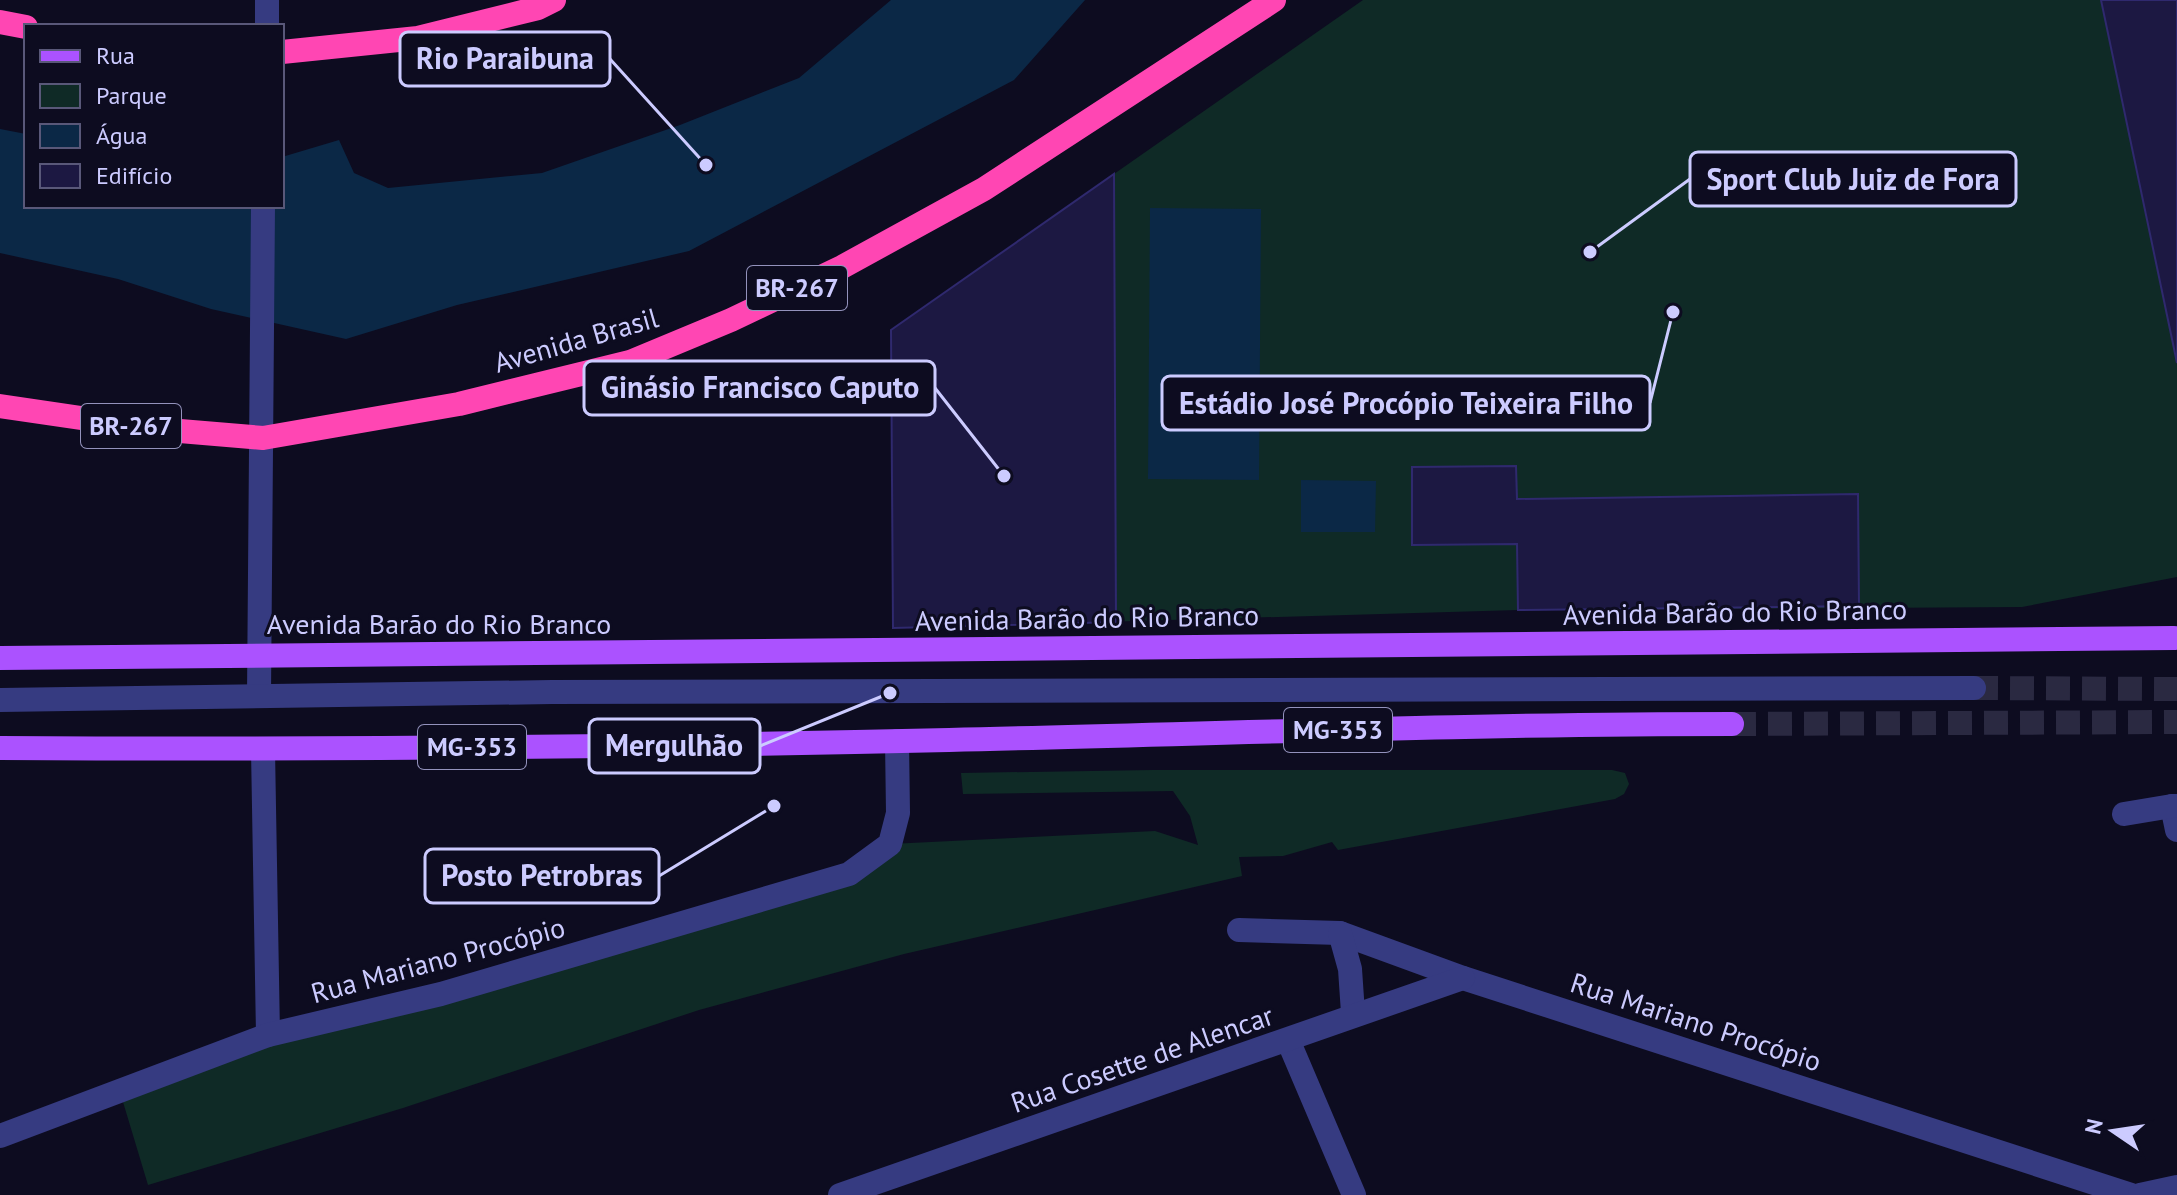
<svg xmlns="http://www.w3.org/2000/svg" width="2177" height="1195" viewBox="0 0 2177 1195" font-family="'PT Sans',sans-serif">
	<style>
		.green { fill: #0f2a26 }
		.water { fill: #0b2846 }
		.building { fill: #1c1842; stroke: #2f296e; stroke-width: 2 }
		.lines { fill: none; stroke-linecap: round; stroke-linejoin: round }
		.minor-tunnel { stroke: #2a2941; stroke-width: 24; stroke-dasharray: 24 12; stroke-linecap: butt }
		.major-tunnel { stroke: #2a2941; stroke-width: 24; stroke-dasharray: 24 12; stroke-linecap: butt }
		.minor { stroke: #363b81; stroke-width: 24 }
		.major { stroke: #ab52ff; stroke-width: 24 }
		.highway { stroke: #ff46b3; stroke-width: 24 }
		.labels { text-anchor: middle; stroke-width: 6; stroke-linejoin: round; paint-order: stroke }
		.shield { fill: #0d0c20; stroke: #9392bc; stroke-width: 2 }
		.shield-label { font-size: 26px; font-weight: bold; fill: #cccbff }
		.street-label { font-size: 28px; fill: #cccbff; stroke: #0d0c20 }
		.leader { fill: none; stroke: #cccbff; stroke-width: 3 }
		.callout-dot { fill: #cccbff; stroke: #0d0c20; stroke-width: 3 }
		.callout { fill: #0d0c20; stroke: #cccbff; stroke-width: 3 }
		.callout-label { font-size: 30px; text-anchor: middle; font-weight: bold; fill: #cccbff }
	</style>
	<rect width="100%" height="100%" fill="#0d0c20"/>
	<g class="green">
		<polygon points="1363,0 2177,0 2177,577 2022,607 1518,610 893,628 891,330"/>
		<polygon points="1152,770 1612,770 1625,773 1629,784 1624,794 1615,799 1338,850 1332,842 1283,856 1239,857 1242,876 904,954 699,1010 403,1108 148,1185 120,1092 268,1035 848,874 890,844 1155,831 1198,845 1190,816 1173,791 963,794 961,773"/>
	</g>
	<g class="water">
		<polygon points="891,0 1085,0 1014,80 689,251 457,305 346,339 211,309 118,279 0,253 0,129 26,134 26,206 282,206 282,157 339,140 354,173 388,188 542,173 680,125 799,78"/>
		<polygon points="1150,208 1261,209 1259,480 1148,479"/>
		<polygon points="1301,480 1376,481 1375,532 1301,532"/>
	</g>
	<g class="building">
		<polygon points="2101,0 2177,0 2177,363"/>
		<polygon points="1114,174 1116,622 893,628 891,330"/>
		<polygon points="1516,466 1517,499 1858,494 1859,606 1518,610 1517,544 1412,545 1412,467"/>
	</g>
	<g class="lines">
		<polyline class="minor-tunnel" points="1974,688 2177,689"/>
		<polyline class="major-tunnel" points="1732,724 2177,722"/>
		<g class="minor">
			<polyline points="267,26 267,0"/>
			<polyline points="259,695 263,206"/>
			<polyline points="0,700 552,692 1974,688"/>
			<polyline points="263,750 268,1035"/>
			<polyline points="2177,806 2172,806 2177,830"/>
			<polyline points="2124,814 2172,806"/>
			<polyline points="1239,930 1340,933 1463,978 2131,1195"/>
			<polyline points="1340,933 1350,969 1353,1013"/>
			<polyline points="1288,1040 1354,1195"/>
			<polyline points="0,1136 268,1035 441,994 849,874 890,844 898,813 897,741"/>
			<polyline points="840,1195 1463,978"/>
			<polyline points="2140,1195 2177,1187"/>
		</g>
		<g class="major">
			<polyline points="0,658 2174,638"/>
			<path d="M 0,748 C 316,750 633,747 949,740 C 1210,734 1471,724 1732,724"/>
		</g>
		<g class="highway">
			<polyline points="0,22 26,27"/>
			<polyline points="282,52 418,38 538,8 554,0"/>
			<polyline points="0,406 156,429 263,438 459,404 630,362 731,320 842,267 984,189 1274,0"/>
		</g>
	</g>
	<g class="labels">
		<g class="shield">
			<rect x="747" y="266" width="100" height="44" rx="6"/>
			<rect x="81" y="404" width="100" height="44" rx="6"/>
			<rect x="1284" y="708" width="108" height="44" rx="6"/>
			<rect x="418" y="725" width="108" height="44" rx="6"/>
		</g>
		<g class="shield-label">
			<text x="797" y="297">BR-267</text>
			<text x="131" y="435">BR-267</text>
			<text x="1338" y="739">MG-353</text>
			<text x="472" y="756">MG-353</text>
		</g>
		<g class="street-label">
			<text transform="translate(576 340) rotate(-16)" y="10">Avenida Brasil</text>
			<text transform="translate(1735 612) rotate(-1)" y="10">Avenida Barão do Rio Branco</text>
			<text transform="translate(1087 618) rotate(-1)" y="10">Avenida Barão do Rio Branco</text>
			<text x="439" y="634">Avenida Barão do Rio Branco</text>
			<text transform="translate(438 960) rotate(-15)" y="10">Rua Mariano Procópio</text>
			<text transform="translate(1696 1022) rotate(18)" y="10">Rua Mariano Procópio</text>
			<text transform="translate(1142 1059) rotate(-19)" y="10">Rua Cosette de Alencar</text>
		</g>
	</g>
	<path class="leader" d="M706 165L610 59M1590 252L1690 179M1004 476L935 388M1673 312L1650 403M890 693L760 746M774 806L659 876"/>
	<g class="callout-dot">
		<circle cx="706" cy="165" r="8"/>
		<circle cx="1590" cy="252" r="8"/>
		<circle cx="1004" cy="476" r="8"/>
		<circle cx="1673" cy="312" r="8"/>
		<circle cx="890" cy="693" r="8"/>
		<circle cx="774" cy="806" r="8"/>
	</g>
	<g class="callout">
		<rect x="400" y="32" width="210" height="54" rx="8"/>
		<rect x="1690" y="152" width="326" height="54" rx="8"/>
		<rect x="584" y="361" width="351" height="54" rx="8"/>
		<rect x="1162" y="376" width="488" height="54" rx="8"/>
		<rect x="589" y="719" width="171" height="54" rx="8"/>
		<rect x="425" y="849" width="234" height="54" rx="8"/>
	</g>
	<g class="callout-label">
		<text x="505" y="69">Rio Paraibuna</text>
		<text x="1853" y="190">Sport Club Juiz de Fora</text>
		<text x="760" y="398">Ginásio Francisco Caputo</text>
		<text x="1406" y="414">Estádio José Procópio Teixeira Filho</text>
		<text x="674" y="756">Mergulhão</text>
		<text x="542" y="886">Posto Petrobras</text>
	</g>
	<rect x="24" y="24" width="260" height="184" fill="#0d0c20" stroke="#595879" stroke-width="2"/>
	<rect x="40" y="50" width="40" height="12" fill="#ab52ff" stroke="#595879" stroke-width="2"/>
	<text x="96" y="64" font-size="24" fill="#cccbff">Rua</text>
	<rect x="40" y="84" width="40" height="24" fill="#0f2a26" stroke="#595879" stroke-width="2"/>
	<text x="96" y="104" font-size="24" fill="#cccbff">Parque</text>
	<rect x="40" y="124" width="40" height="24" fill="#0b2846" stroke="#595879" stroke-width="2"/>
	<text x="96" y="144" font-size="24" fill="#cccbff">Água</text>
	<rect x="40" y="164" width="40" height="24" fill="#1c1842" stroke="#595879" stroke-width="2"/>
	<text x="96" y="184" font-size="24" fill="#cccbff">Edifício</text>
	<g transform="translate(2113 1131) rotate(283)" stroke="#0d0c20" stroke-width="6" paint-order="stroke">
	<path d="M0-6L14 30L0 20L-14 30Z" fill="#cccbff"/>
	<text y="-12" font-size="22" font-weight="bold" text-anchor="middle" fill="#cccbff">N</text>
	</g>
</svg>
